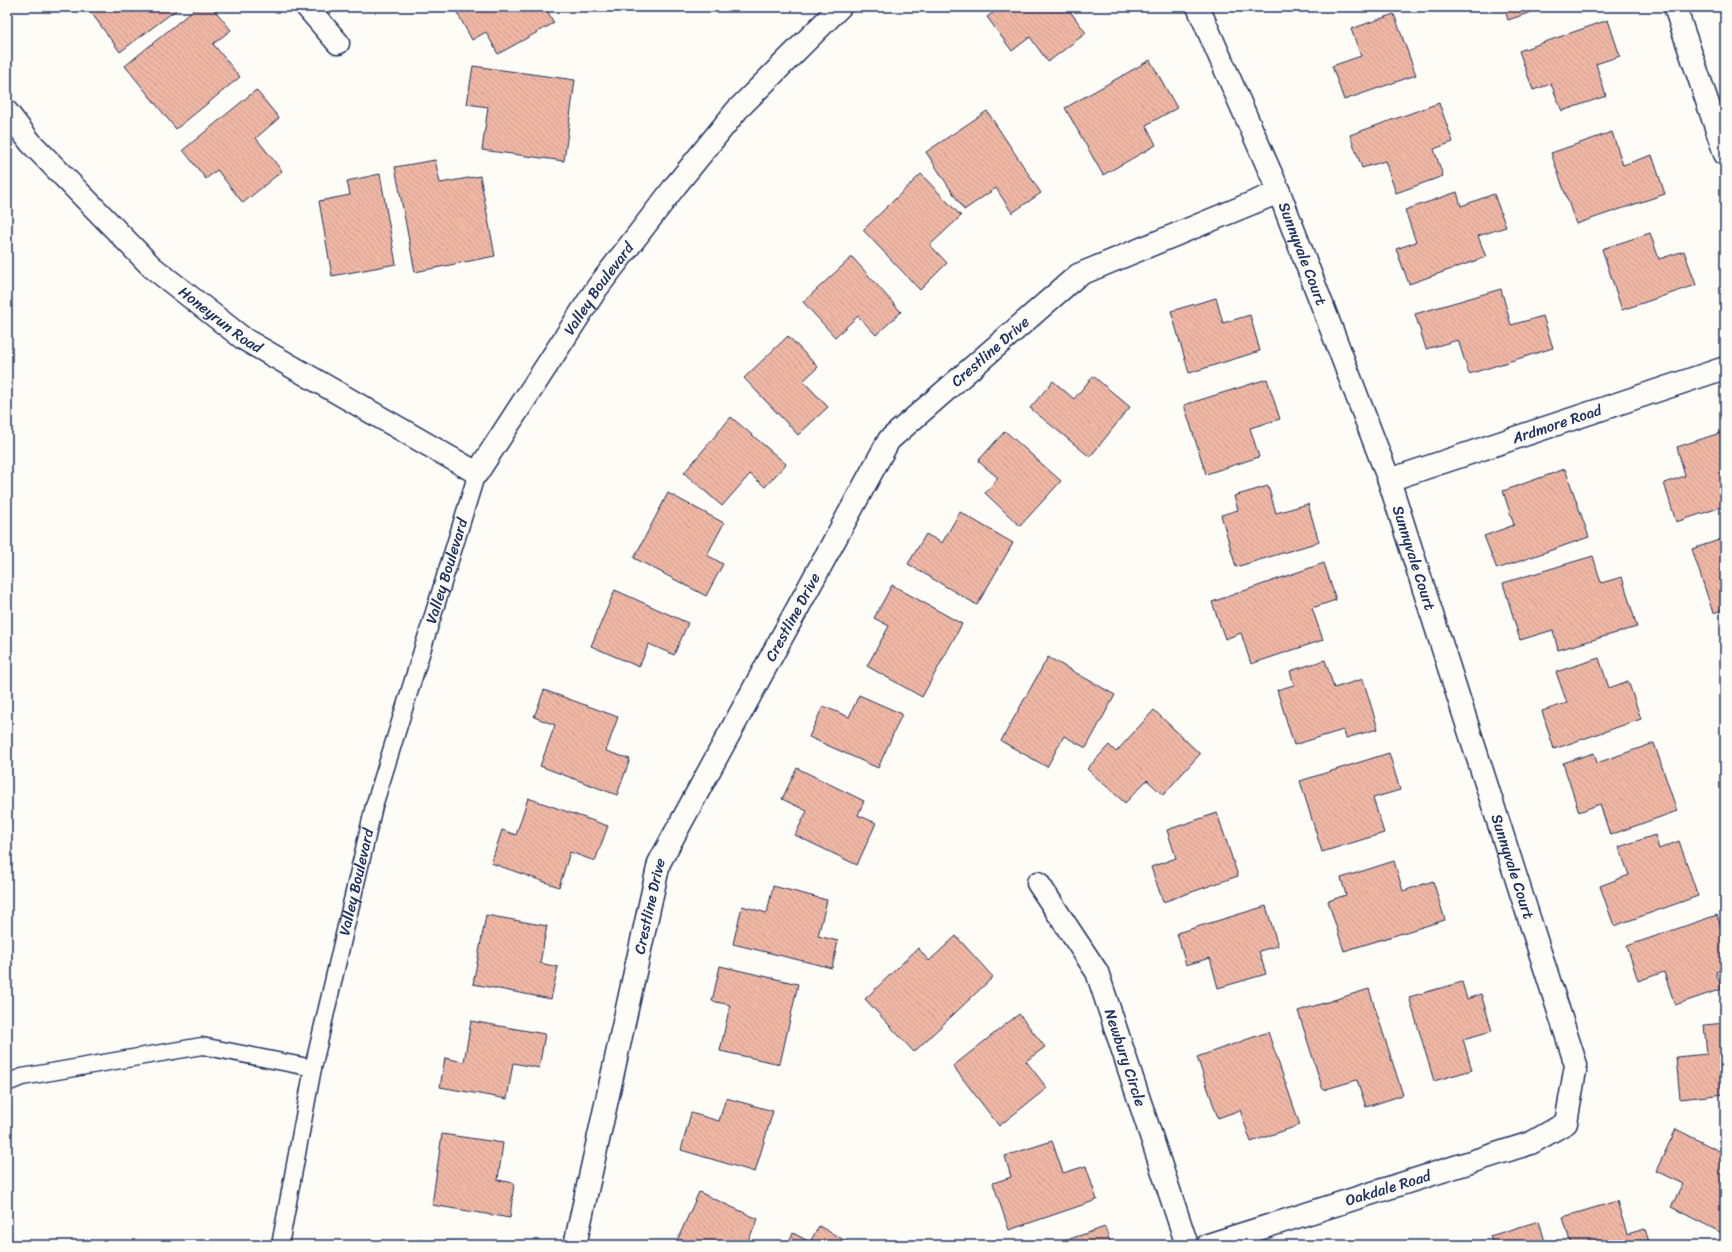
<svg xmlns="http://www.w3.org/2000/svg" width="1732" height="1252" viewBox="0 0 1732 1252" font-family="Sriracha,sans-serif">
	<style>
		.building { fill: url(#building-back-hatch); stroke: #1b2f5e }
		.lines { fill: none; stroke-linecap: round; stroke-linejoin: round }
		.service-casing { stroke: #1b2f5e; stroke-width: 19 }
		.minor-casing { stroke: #1b2f5e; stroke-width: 25 }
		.tertiary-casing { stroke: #1b2f5e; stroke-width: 25 }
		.service { stroke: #fdfcf7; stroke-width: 16 }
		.minor { stroke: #fdfcf7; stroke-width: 22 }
		.tertiary { stroke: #fdfcf7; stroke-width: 22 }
		.labels { text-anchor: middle; stroke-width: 3.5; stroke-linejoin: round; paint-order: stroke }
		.street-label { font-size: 15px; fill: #1b2f5e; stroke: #fdfcf7 }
	</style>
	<defs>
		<pattern id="building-back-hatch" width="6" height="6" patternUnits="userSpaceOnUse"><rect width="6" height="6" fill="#efb7a4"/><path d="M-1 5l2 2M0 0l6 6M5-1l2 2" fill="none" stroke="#cc9e90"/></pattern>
	</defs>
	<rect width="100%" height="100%" fill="#fdfcf7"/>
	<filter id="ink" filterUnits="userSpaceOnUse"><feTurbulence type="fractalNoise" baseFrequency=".025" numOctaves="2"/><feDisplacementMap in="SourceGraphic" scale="8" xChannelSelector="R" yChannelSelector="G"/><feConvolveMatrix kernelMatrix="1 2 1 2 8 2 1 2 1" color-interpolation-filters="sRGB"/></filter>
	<g filter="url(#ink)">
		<g class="building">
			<polygon points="69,7 79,7 72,12"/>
			<polygon points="87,7 180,7 120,52"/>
			<polygon points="197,7 212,7 231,30 213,44 240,77 176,129 125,66"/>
			<polygon points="454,7 545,7 554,23 498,54 486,32 472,40"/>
			<polygon points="1001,7 1067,7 1086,33 1048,62 1030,37 1012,51 987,17"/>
			<polygon points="1504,7 1546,7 1508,20"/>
			<polygon points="1394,14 1416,75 1344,100 1332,66 1361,56 1351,29"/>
			<polygon points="1608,20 1620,56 1596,64 1606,96 1562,111 1551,84 1533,90 1519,51"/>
			<polygon points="1150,60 1177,108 1146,125 1156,145 1103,175 1065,108"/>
			<polygon points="473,66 575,80 564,161 482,150 488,107 467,104"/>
			<polygon points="256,90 279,118 256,138 282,171 243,203 217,170 206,179 183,150"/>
			<polygon points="1439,103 1453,142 1434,149 1443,176 1396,193 1385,161 1362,168 1350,135"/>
			<polygon points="987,111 1041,193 1012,213 996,188 964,210 926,152"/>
			<polygon points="1612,132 1623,165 1652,155 1665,194 1576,224 1551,153"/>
			<polygon points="435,160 440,183 480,176 495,256 415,272 395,167"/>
			<polygon points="380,174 396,264 332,276 319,201 350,195 347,181"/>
			<polygon points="921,174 961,216 930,245 947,263 920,290 863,230"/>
			<polygon points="1457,192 1461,206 1494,194 1506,227 1478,236 1486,257 1409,284 1396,249 1416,242 1405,210"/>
			<polygon points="1650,233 1659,259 1684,251 1696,285 1622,310 1602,249"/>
			<polygon points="852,257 901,312 876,335 858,316 835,337 803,302"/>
			<polygon points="1501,289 1511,325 1543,316 1553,348 1469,374 1458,340 1426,349 1415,314"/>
			<polygon points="1216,298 1223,323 1250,315 1260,351 1189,373 1171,311"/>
			<polygon points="788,336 818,367 803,381 828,407 798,435 744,378"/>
			<polygon points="1093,376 1130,407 1090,457 1030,408 1053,381 1074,399"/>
			<polygon points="1267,379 1280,419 1250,428 1259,457 1206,474 1184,405"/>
			<polygon points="731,417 786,464 765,487 750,474 722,506 684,473"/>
			<polygon points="1005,431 1061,481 1020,526 985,493 998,478 978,461"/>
			<polygon points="1720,433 1725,451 1725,506 1676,522 1664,483 1685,476 1677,447"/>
			<polygon points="1565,469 1589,537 1497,569 1484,536 1514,525 1503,491"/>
			<polygon points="1268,486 1276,513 1308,504 1319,542 1236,567 1221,515 1238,510 1234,496"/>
			<polygon points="668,493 724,523 707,555 723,564 706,596 634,558"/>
			<polygon points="960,512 1013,543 977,605 908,564 926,534 942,543"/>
			<polygon points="1725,538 1725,609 1713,613 1692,549"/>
			<polygon points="1593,556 1601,583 1622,577 1637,627 1558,650 1553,630 1520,640 1503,583"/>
			<polygon points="1324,563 1336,600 1312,608 1323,640 1251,664 1241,633 1225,639 1212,602"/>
			<polygon points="892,585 962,624 922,697 867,666 889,626 874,618"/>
			<polygon points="615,590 688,623 674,655 649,644 639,667 591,646"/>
			<polygon points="1048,657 1115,695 1086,748 1064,736 1047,767 1001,741"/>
			<polygon points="1599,658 1609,688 1628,681 1641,719 1554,749 1542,711 1567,703 1556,672"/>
			<polygon points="1725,658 1725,672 1721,660"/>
			<polygon points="1325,660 1334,688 1363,679 1378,729 1346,738 1343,730 1294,745 1277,690 1294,685 1290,671"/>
			<polygon points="544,690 618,717 606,751 630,759 617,795 540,766 555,725 534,717"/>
			<polygon points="859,695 902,714 878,768 809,737 823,706 849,717"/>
			<polygon points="1154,710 1200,754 1163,795 1147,780 1125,803 1087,769 1109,745 1116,752"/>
			<polygon points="1654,743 1677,811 1610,835 1600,804 1579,812 1563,763 1594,753 1597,763"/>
			<polygon points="1389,753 1400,790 1373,798 1384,833 1322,852 1300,781"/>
			<polygon points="797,768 864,801 858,815 876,823 857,865 795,835 807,811 782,799"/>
			<polygon points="528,798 608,826 595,861 570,852 559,887 491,863 502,830 516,835"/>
			<polygon points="1217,813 1238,876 1163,902 1151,867 1176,858 1167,830"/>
			<polygon points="1655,835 1659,849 1679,841 1698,896 1614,926 1600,886 1629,875 1619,847"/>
			<polygon points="1394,861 1403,891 1433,881 1445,920 1344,951 1328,901 1346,895 1341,878"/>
			<polygon points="773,886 827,900 818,936 838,941 832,968 733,944 742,906 767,913"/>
			<polygon points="1266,906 1278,946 1259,951 1266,974 1218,988 1210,958 1186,965 1177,933"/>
			<polygon points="486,915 547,926 540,963 558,967 551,999 473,984"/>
			<polygon points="1717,915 1725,939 1725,969 1716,972 1722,989 1675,1005 1664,972 1638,981 1627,946"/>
			<polygon points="956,936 993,977 914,1052 865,999 918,948 929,961"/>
			<polygon points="720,966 798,984 780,1064 720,1051 730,1005 712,1001"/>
			<polygon points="1462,982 1467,999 1481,994 1492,1031 1463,1039 1472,1070 1434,1081 1409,997"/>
			<polygon points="1369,989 1403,1095 1366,1107 1357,1080 1323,1090 1298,1011"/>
			<polygon points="1019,1014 1045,1047 1026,1061 1047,1088 999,1126 953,1066"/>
			<polygon points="471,1021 545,1034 539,1068 513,1063 507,1099 440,1087 445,1058 464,1062"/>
			<polygon points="1725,1023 1725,1094 1680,1099 1676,1057 1707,1054 1704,1025"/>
			<polygon points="1268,1032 1300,1125 1251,1142 1240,1110 1218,1118 1197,1057"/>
			<polygon points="726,1098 773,1111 755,1172 681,1150 691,1113 719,1121"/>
			<polygon points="1676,1129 1725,1154 1725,1227 1722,1233 1671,1207 1683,1184 1656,1171"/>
			<polygon points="442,1134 503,1143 498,1180 514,1183 510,1218 432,1205"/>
			<polygon points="1052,1141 1063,1173 1086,1166 1097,1200 1009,1230 993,1183 1011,1177 1005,1156"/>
			<polygon points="699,1192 758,1219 746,1245 675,1245"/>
			<polygon points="1617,1201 1627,1234 1645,1229 1650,1245 1571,1245 1563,1217"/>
			<polygon points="1539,1221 1546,1245 1493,1245 1490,1236"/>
			<polygon points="819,1226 853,1245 787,1245 793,1233 810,1242"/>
			<polygon points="1105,1227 1111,1245 1052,1245"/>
			<polygon points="417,1240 498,1244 417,1245"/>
		</g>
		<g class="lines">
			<defs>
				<g id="service">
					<polyline points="7,1083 22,1077 202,1046 313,1068"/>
					<path id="s1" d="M 280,1245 L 313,1068 L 374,806 L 477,473"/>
				</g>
				<g id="minor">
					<polyline points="307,7 338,43"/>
					<path id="s2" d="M 1198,7 L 1279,192 L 1389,480 L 1576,1065 L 1566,1123 L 1531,1143 L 1208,1245"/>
					<polyline points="1675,7 1725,154"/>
					<path id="s3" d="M 1389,480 L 1725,368"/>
					<path id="s4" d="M 1038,883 L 1097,972 L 1187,1245"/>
					<path id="s5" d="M 575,1245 L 659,863 L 889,440 L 1078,275 L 1279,192"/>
				</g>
				<g id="tertiary">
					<path id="s6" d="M 7,112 L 31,143 L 152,267 L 244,339 L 477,473 L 597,288 L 676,185 L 737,110 L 840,7"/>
				</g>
			</defs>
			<use href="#service" class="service-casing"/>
			<use href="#minor" class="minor-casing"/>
			<use href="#tertiary" class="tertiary-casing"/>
			<use href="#service" class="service"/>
			<use href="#minor" class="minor"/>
			<use href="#tertiary" class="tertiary"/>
		</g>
	</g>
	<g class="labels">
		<g class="street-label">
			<text dy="5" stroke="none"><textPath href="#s2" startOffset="268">Sunnyvale Court</textPath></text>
			<text dy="5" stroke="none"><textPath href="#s6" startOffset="819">Valley Boulevard</textPath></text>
			<text dy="5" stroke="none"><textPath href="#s6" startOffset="299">Honeyrun Road</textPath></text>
			<text dy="5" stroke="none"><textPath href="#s5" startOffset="1007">Crestline Drive</textPath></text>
			<text dy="5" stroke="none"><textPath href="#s3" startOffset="177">Ardmore Road</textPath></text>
			<text dy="5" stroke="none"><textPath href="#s2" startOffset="592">Sunnyvale Court</textPath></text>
			<text dy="5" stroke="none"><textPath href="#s1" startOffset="695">Valley Boulevard</textPath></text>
			<text dy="5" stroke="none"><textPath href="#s5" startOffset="671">Crestline Drive</textPath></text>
			<text dy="5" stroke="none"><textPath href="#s2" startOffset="916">Sunnyvale Court</textPath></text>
			<text dy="5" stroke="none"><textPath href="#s1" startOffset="371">Valley Boulevard</textPath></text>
			<text dy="5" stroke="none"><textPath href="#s5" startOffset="347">Crestline Drive</textPath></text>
			<text dy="5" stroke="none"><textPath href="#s4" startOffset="197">Newbury Circle</textPath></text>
			<text transform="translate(1388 1188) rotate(-17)" y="5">Oakdale Road</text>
		</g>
	</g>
	<rect width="1732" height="1252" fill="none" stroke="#fdfcf7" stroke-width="24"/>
	<rect x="12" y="12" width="1708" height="1228" fill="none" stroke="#1b2f5e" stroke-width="1.5" filter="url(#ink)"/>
</svg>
